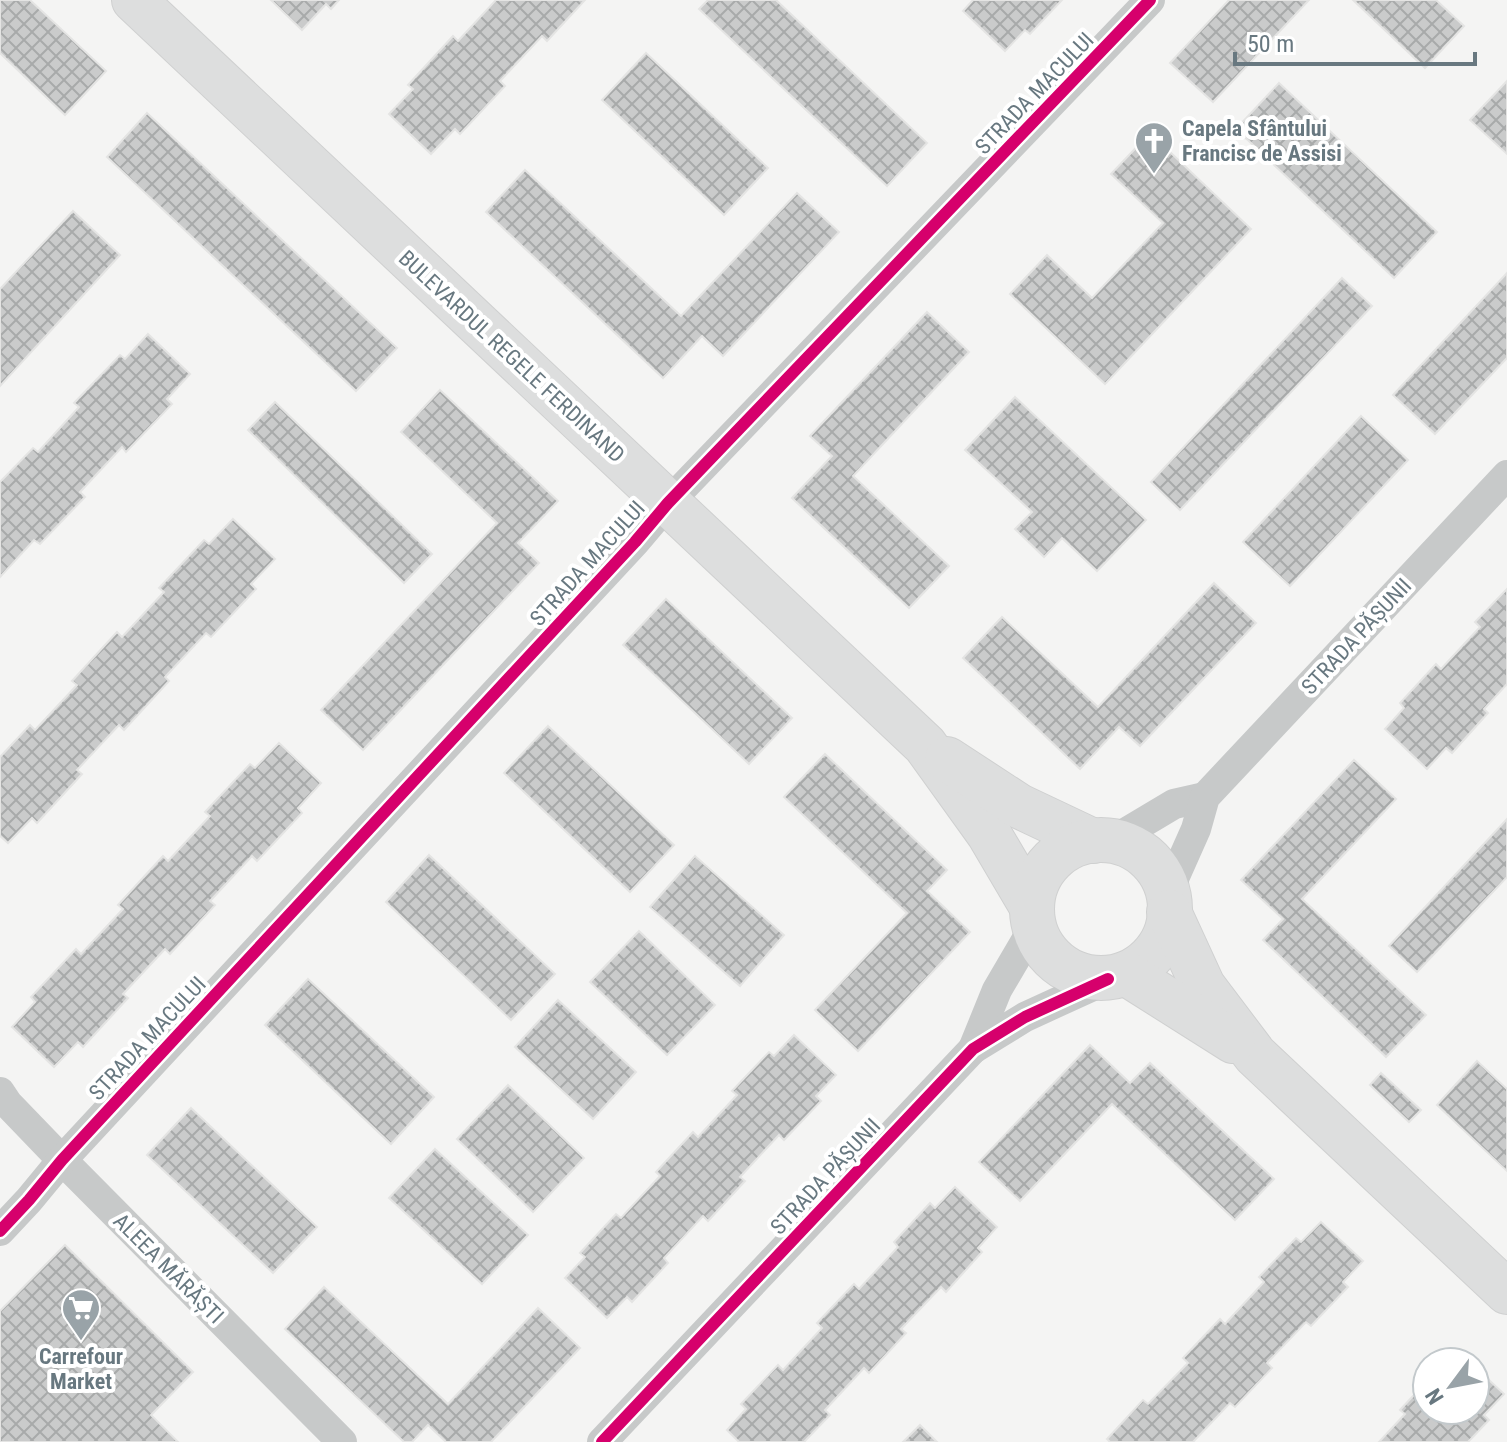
<svg xmlns="http://www.w3.org/2000/svg" width="1507" height="1442" viewBox="0 0 1507 1442" font-family="'Roboto Condensed',sans-serif">
	<style>
		.building { fill: url(#building-cross-hatch); stroke: #e4e4e3; stroke-width: 2 }
		.lines { fill: none; stroke-linecap: round; stroke-linejoin: round }
		.primary-casing { stroke: #cfd0d0; stroke-width: 46 }
		.street { stroke: #c7c9c9; stroke-width: 30 }
		.primary { stroke: #dddede; stroke-width: 44 }
		.cycleway-casing { stroke: #fff; stroke-width: 17 }
		.cycleway { stroke: #d6006c; stroke-width: 12 }
		.labels { text-anchor: middle; stroke-width: 8; stroke-linejoin: round; paint-order: stroke }
		.street-label { font-size: 22px; fill: #687880; stroke: #fff }
		.poi-label { font-size: 22px; font-weight: bold; fill: #687880; stroke: #fff; text-anchor: start }
	</style>
	<defs>
		<pattern id="building-cross-hatch" width="8" height="8" patternUnits="userSpaceOnUse" patternTransform="scale(2)"><rect width="8" height="8" fill="#cacbcb"/><path d="M0 0l8 8M0 8l8-8" fill="none" stroke="#a8aaaa"/></pattern>
	</defs>
	<rect width="100%" height="100%" fill="#f4f4f3"/>
	<g class="building">
		<polygon points="0,0 30,0 106,71 65,115 0,53"/>
		<polygon points="271,0 339,0 331,9 326,4 302,30"/>
		<polygon points="496,0 585,0 547,41 542,36 500,81 505,86 460,134 455,129 431,154 389,114 413,89 408,85 453,36 458,41"/>
		<polygon points="708,0 776,0 927,143 887,186 699,9"/>
		<polygon points="973,0 1062,0 1030,34 1025,30 1005,51 963,11"/>
		<polygon points="1229,0 1309,0 1213,102 1170,63"/>
		<polygon points="1353,0 1436,0 1464,26 1425,68"/>
		<polygon points="646,53 768,168 724,215 602,100"/>
		<polygon points="1507,81 1507,154 1470,120"/>
		<polygon points="1279,83 1437,232 1394,278 1236,129"/>
		<polygon points="147,113 397,348 356,391 107,157"/>
		<polygon points="1150,133 1251,229 1105,384 1010,294 1047,255 1092,298 1163,223 1111,174"/>
		<polygon points="525,170 681,316 797,193 839,232 723,356 702,336 663,378 486,212"/>
		<polygon points="73,211 120,255 0,386 0,289"/>
		<polygon points="1507,273 1507,358 1435,434 1393,395"/>
		<polygon points="1342,278 1372,306 1180,510 1151,482"/>
		<polygon points="927,312 969,352 853,476 949,566 909,608 792,498 832,456 810,436"/>
		<polygon points="148,334 190,374 167,399 172,404 126,452 122,447 80,492 85,497 40,544 34,540 0,577 0,482 33,448 38,452 79,407 74,403 120,355 125,359"/>
		<polygon points="440,390 558,501 518,543 539,563 363,750 321,710 497,523 401,432"/>
		<polygon points="1015,397 1146,520 1097,571 1062,538 1044,557 1015,529 1032,512 965,450"/>
		<polygon points="275,402 432,554 404,583 248,430"/>
		<polygon points="1361,416 1408,460 1290,586 1243,542"/>
		<polygon points="233,519 275,559 251,584 256,589 211,637 206,633 165,677 169,681 124,730 119,725 77,770 82,774 37,823 32,818 8,843 0,836 0,757 30,725 35,730 77,685 72,681 117,632 122,637 164,592 159,588 204,540 209,544"/>
		<polygon points="1214,583 1256,623 1140,746 1119,727 1080,769 963,658 1002,617 1098,707"/>
		<polygon points="1507,589 1507,684 1484,709 1488,713 1452,753 1446,748 1427,769 1385,729 1404,708 1400,703 1436,664 1441,669 1480,627 1475,622"/>
		<polygon points="666,599 792,718 749,764 623,645"/>
		<polygon points="548,726 674,845 630,892 504,773"/>
		<polygon points="279,743 321,783 298,808 302,813 257,861 252,856 210,901 215,905 170,954 165,949 123,994 128,998 83,1047 78,1042 54,1067 12,1027 35,1002 31,997 76,949 81,954 123,909 118,905 163,856 168,861 210,816 205,812 250,764 255,768"/>
		<polygon points="825,754 947,870 927,891 970,932 858,1051 815,1010 907,913 784,797"/>
		<polygon points="1354,760 1396,799 1302,899 1426,1015 1386,1057 1263,940 1283,919 1241,880"/>
		<polygon points="1507,819 1507,877 1417,972 1389,946"/>
		<polygon points="429,855 555,974 511,1020 386,902"/>
		<polygon points="695,856 784,935 740,986 650,907"/>
		<polygon points="639,931 715,1005 667,1055 590,982"/>
		<polygon points="308,979 434,1097 391,1144 265,1025"/>
		<polygon points="558,1000 636,1072 593,1119 515,1047"/>
		<polygon points="794,1035 836,1075 816,1096 821,1101 784,1140 779,1135 740,1177 745,1181 708,1221 703,1216 664,1258 668,1263 632,1302 627,1297 607,1318 565,1278 585,1257 580,1253 616,1214 621,1218 660,1176 656,1172 693,1132 698,1137 737,1095 732,1091 769,1052 774,1056"/>
		<polygon points="1090,1045 1130,1083 1150,1063 1274,1179 1235,1220 1112,1104 1020,1201 979,1162"/>
		<polygon points="1477,1061 1507,1089 1507,1171 1437,1105"/>
		<polygon points="1381,1073 1421,1110 1409,1122 1370,1085"/>
		<polygon points="508,1085 584,1158 533,1212 457,1139"/>
		<polygon points="191,1108 317,1227 273,1273 147,1155"/>
		<polygon points="435,1149 528,1235 482,1284 389,1198"/>
		<polygon points="955,1187 997,1227 978,1248 982,1252 946,1292 941,1287 901,1329 906,1333 869,1373 864,1368 825,1410 830,1415 804,1442 739,1442 727,1430 746,1409 741,1404 778,1365 783,1370 822,1328 817,1323 854,1284 859,1289 898,1247 894,1242 930,1203 935,1208"/>
		<polygon points="1321,1222 1363,1261 1343,1282 1348,1287 1311,1326 1306,1322 1267,1363 1272,1368 1235,1407 1230,1403 1193,1442 1110,1442 1107,1439 1143,1400 1148,1404 1188,1363 1183,1358 1220,1319 1225,1324 1264,1282 1259,1277 1296,1238 1301,1242"/>
		<polygon points="65,1245 193,1372 151,1415 178,1442 0,1442 0,1311"/>
		<polygon points="324,1287 448,1404 538,1308 580,1348 491,1442 446,1442 428,1425 412,1442 404,1442 285,1329"/>
		<polygon points="1475,1367 1504,1394 1484,1415 1489,1420 1468,1442 1379,1442 1405,1414 1400,1410 1427,1381 1427,1410 1475,1410"/>
		<polygon points="920,1425 937,1442 903,1442"/>
	</g>
	<g class="lines">
		<defs>
			<g id="primary">
				<polyline points="134,0 925,745 989,834 1032,907"/>
				<polyline points="947,759 1019,806 1093,841"/>
				<circle cx="1101" cy="909" r="69"/>
				<polyline points="1169,912 1203,986 1255,1055 1507,1292"/>
				<polyline points="1127,974 1233,1041"/>
			</g>
		</defs>
		<use href="#primary" class="primary-casing"/>
		<g class="street">
			<polyline points="1112,841 1174,804 1205,797"/>
			<polyline points="1168,892 1196,829 1205,797 1507,475"/>
			<polyline points="973,1049 997,990 1034,927"/>
			<polyline points="0,1092 8,1104 62,1160 342,1442"/>
			<polyline points="0,1231 29,1200 62,1160 635,542 668,503 1150,0"/>
			<polyline points="602,1442 973,1049 1025,1017 1108,979"/>
		</g>
		<use href="#primary" class="primary"/>
		<defs>
			<g id="cycleway">
				<polyline points="0,1231 29,1200 62,1160 635,542 668,503 1150,0"/>
				<polyline points="602,1442 973,1049 1025,1017 1108,979"/>
			</g>
		</defs>
		<use href="#cycleway" class="cycleway-casing"/>
		<use href="#cycleway" class="cycleway"/>
	</g>
	<defs>
		<symbol id="church-pin" viewBox="-11 -11 22 30"><path d="M0 17L-7.5 6A9.5 9.5 0 1 1 7.5 6Z" fill="#99a3a8" stroke="#fff"/><path d="M-1.2-6h2.4v3.5h3.3v2.4h-3.3V6h-2.4V-.1h-3.3v-2.4h3.3Z" fill="#fff"/></symbol>
		<symbol id="supermarket-pin" viewBox="-11 -11 22 30"><path d="M0 17L-7.5 6A9.5 9.5 0 1 1 7.5 6Z" fill="#99a3a8" stroke="#fff"/><path d="M-6-5.5h2.5l.6 2H6L4.5 2H-2.5L-4.4-4H-6ZM-1.5 3.2a1.3 1.3 0 1 0 .1 0ZM3 3.2a1.3 1.3 0 1 0 .1 0Z" fill="#fff"/></symbol>
	</defs>
	<g fill-rule="evenodd">
		<use href="#church-pin" x="1132" y="119" width="44" height="60"/>
		<use href="#supermarket-pin" x="59" y="1286" width="44" height="60"/>
	</g>
	<g class="labels">
		<g class="street-label">
			<text transform="translate(1034 93) rotate(-46)" y="8">STRADA MACULUI</text>
			<text transform="translate(512 356) rotate(43)" y="8">BULEVARDUL REGELE FERDINAND</text>
			<text transform="translate(587 563) rotate(-48)" y="8">STRADA MACULUI</text>
			<text transform="translate(1356 636) rotate(-47)" y="8">STRADA PĂȘUNII</text>
			<text transform="translate(147 1038) rotate(-47)" y="8">STRADA MACULUI</text>
			<text transform="translate(825 1176) rotate(-47)" y="8">STRADA PĂȘUNII</text>
			<text transform="translate(169 1268) rotate(45)" y="8">ALEEA MĂRĂȘTI</text>
		</g>
		<g class="poi-label">
			<text x="1182" y="136">Capela Sfântului<tspan x="1182" dy="25">Francisc de Assisi</tspan></text>
			<text x="81" y="1364" text-anchor="middle">Carrefour<tspan x="81" dy="25">Market</tspan></text>
		</g>
	</g>
	<g transform="translate(1451 1386) rotate(238)"><circle r="38" fill="#ffffff" stroke="#c3c9cc" stroke-width="2"/>
	<path d="M0-6L14 30L0 20L-14 30Z" fill="#99a3a8"/>
	<text y="-12" font-size="22" font-weight="bold" text-anchor="middle" fill="#687880">N</text>
	</g>
	<path d="M1235 52v12h240v-12" fill="none" stroke="#687880" stroke-width="4"/>
	<text x="1247" y="52" font-size="24" fill="#687880" stroke="#ffffff" stroke-width="6" paint-order="stroke">50 m</text>
</svg>
